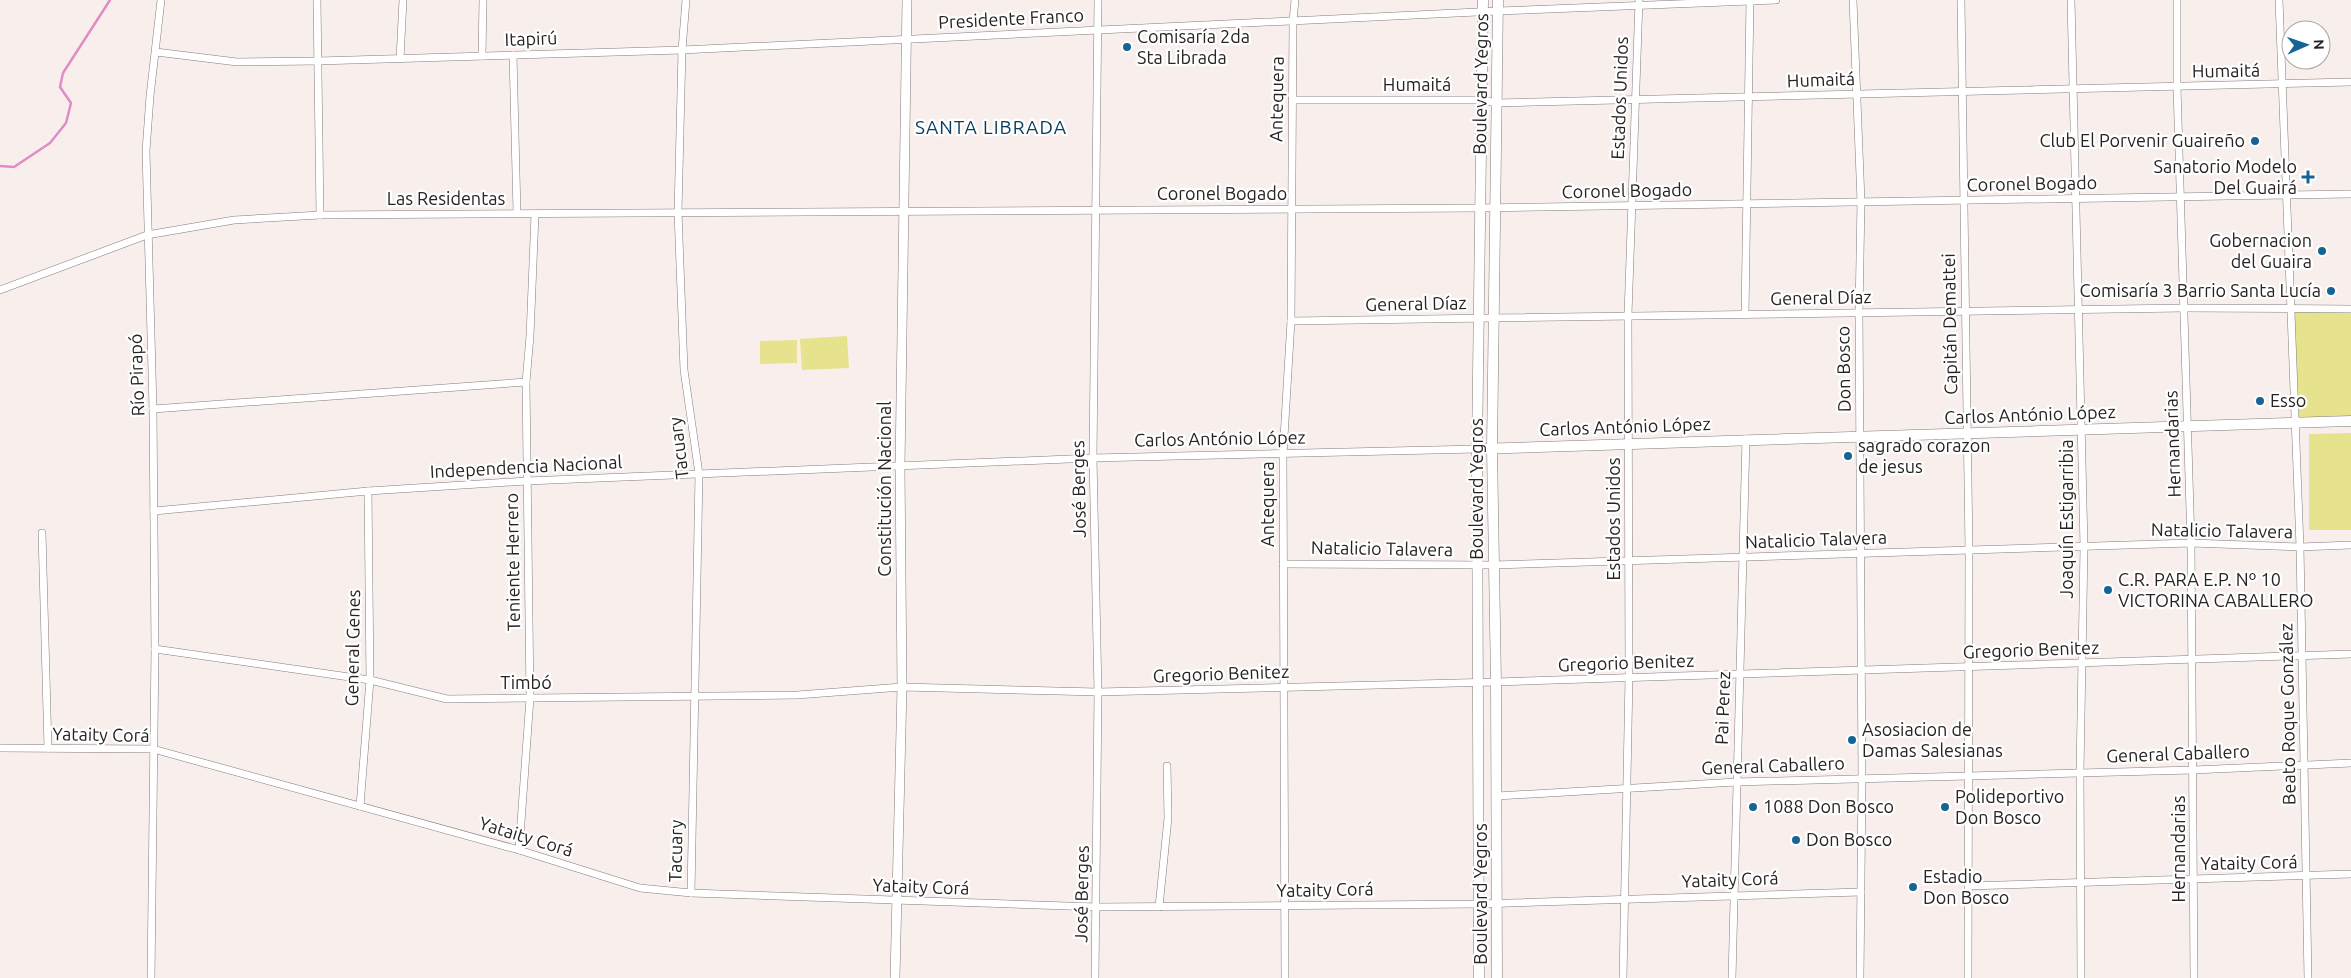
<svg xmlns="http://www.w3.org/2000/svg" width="2351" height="978" viewBox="0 0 2351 978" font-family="Ubuntu,sans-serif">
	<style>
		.park { fill: #e7e28e }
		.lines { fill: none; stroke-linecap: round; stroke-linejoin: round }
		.stream { stroke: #e08cc8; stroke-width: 2.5 }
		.minor-casing { stroke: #847c79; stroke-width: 8 }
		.tertiary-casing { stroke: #847c79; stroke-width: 10 }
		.secondary-casing { stroke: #847c79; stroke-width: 11 }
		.minor { stroke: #fff; stroke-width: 7 }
		.tertiary { stroke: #fff; stroke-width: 9 }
		.secondary { stroke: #fff; stroke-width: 10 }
		.poi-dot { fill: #166496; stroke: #fff; stroke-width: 2 }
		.labels { text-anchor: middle; stroke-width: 4.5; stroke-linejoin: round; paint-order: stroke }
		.street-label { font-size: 18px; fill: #262322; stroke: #fff }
		.poi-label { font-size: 18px; fill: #262322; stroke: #fff; text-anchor: start }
		.neighbourhood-label { font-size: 19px; letter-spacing: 1px; fill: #073e60; stroke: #fff }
	</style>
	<rect width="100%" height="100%" fill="#f8efec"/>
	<g class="park">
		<polygon points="2293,311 2351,311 2351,418 2297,420"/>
		<polygon points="847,336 849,368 802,370 800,339"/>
		<polygon points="797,340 797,363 760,364 760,341"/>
		<polygon points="2351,433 2351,530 2309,530 2309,434"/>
	</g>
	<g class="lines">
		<polyline class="stream" points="0,166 14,167 50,143 66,123 71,103 60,87 63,73 110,0"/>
		<defs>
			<g id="minor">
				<polyline points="317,0 320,215"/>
				<polyline points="686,0 682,50 678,212 684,370 699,474 691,893"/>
				<polyline points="1853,0 1861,201 1859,313 1862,778 1860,978"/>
				<polyline points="1961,0 1969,550 1968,978"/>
				<polyline points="2071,0 2084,547 2080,772 2081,978"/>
				<polyline points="2177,0 2177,87 2191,543 2194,978"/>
				<polyline points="2279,0 2300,547 2308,978"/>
				<polyline points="156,52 237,62 318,61 682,50 1498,11 1776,0"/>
				<polyline points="513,55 517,213"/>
				<polyline points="482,56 483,0"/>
				<polyline points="400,59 403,0"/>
				<polyline points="1292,100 1481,100 1497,103 2351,82"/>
				<polyline points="0,290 147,235 234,220 320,215 1480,208 2351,194"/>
				<polyline points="1745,314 1750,0"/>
				<polyline points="1291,321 2184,308 2351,309"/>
				<polyline points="153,409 526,382"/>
				<polyline points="154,511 368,491 527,481 1093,458 1477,449"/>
				<polyline points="42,533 48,748"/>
				<polyline points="1283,564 1494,565 2191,543 2300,547 2351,545"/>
				<polyline points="155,649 370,680 447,699 797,695 902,687 1098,692 1496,682 2351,654"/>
				<polyline points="0,748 153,749 519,850 640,888 691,893 1097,907 1479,904 1861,892"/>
				<polyline points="1497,796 1736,782 2193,770 2351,763"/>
				<polyline points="360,806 370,680 368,491"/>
				<polyline points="519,850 530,698 526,382 530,336 535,214"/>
				<polyline points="1968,886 2351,874"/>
				<polyline points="1159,907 1168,818 1167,766"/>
				<polyline points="151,978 155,649 153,409 146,151 150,96 161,0"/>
				<polyline points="1095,978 1098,692 1093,458 1098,0"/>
				<polyline points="1285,978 1283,454 1291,321 1293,21 1295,0"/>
				<polyline points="1623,978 1629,678 1628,315 1639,0"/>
				<polyline points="1732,978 1746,439"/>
			</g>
			<polyline id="tertiary" points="895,978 902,687 900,466 907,0"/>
			<g id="secondary">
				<polyline points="1477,449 2351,421"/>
				<polyline points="1479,978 1477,449 1483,0"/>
				<polyline points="1497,978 1496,682 1492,449 1498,0"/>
			</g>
		</defs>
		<use href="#minor" class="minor-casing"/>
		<use href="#tertiary" class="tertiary-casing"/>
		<use href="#secondary" class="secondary-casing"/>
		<use href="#minor" class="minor"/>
		<use href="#tertiary" class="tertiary"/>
		<use href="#secondary" class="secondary"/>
	</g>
	<g class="poi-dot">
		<circle cx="1127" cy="47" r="5"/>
		<circle cx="2255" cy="141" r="5"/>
		<path d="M2305.5 169.5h5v5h5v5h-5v5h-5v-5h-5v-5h5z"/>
		<circle cx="2322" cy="251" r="5"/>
		<circle cx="2331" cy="291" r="5"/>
		<circle cx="2260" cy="401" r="5"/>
		<circle cx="1848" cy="456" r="5"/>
		<circle cx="2108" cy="590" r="5"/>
		<circle cx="1852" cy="740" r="5"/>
		<circle cx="1753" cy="807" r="5"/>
		<circle cx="1945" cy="807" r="5"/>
		<circle cx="1796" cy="840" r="5"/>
		<circle cx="1913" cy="887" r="5"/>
	</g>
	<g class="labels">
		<g class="street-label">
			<text transform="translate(1011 19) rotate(-3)" y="6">Presidente Franco</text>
			<text transform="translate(531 39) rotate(-2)" y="6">Itapirú</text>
			<text transform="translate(2226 71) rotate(-1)" y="6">Humaitá</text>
			<text transform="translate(1821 80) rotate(-2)" y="6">Humaitá</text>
			<text transform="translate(1481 84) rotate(-89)" y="6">Boulevard Yegros</text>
			<text x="1417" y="91">Humaitá</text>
			<text transform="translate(1620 98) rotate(-88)" y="6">Estados Unidos</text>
			<text transform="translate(1277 99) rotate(-89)" y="6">Antequera</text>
			<text transform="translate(2032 184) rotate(-1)" y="6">Coronel Bogado</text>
			<text transform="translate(1627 191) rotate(-1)" y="6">Coronel Bogado</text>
			<text x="1222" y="200">Coronel Bogado</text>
			<text x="446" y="205">Las Residentas</text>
			<text transform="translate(1821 298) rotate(-1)" y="6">General Díaz</text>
			<text transform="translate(1416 304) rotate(-1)" y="6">General Díaz</text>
			<text transform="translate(1950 324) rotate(-91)" y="6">Capitán Demattei</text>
			<text transform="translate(1844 369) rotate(-91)" y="6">Don Bosco</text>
			<text transform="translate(137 375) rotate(-92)" y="6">Río Pirapó</text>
			<text transform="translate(2030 415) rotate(-2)" y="6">Carlos António López</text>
			<text transform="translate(1625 427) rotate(-2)" y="6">Carlos António López</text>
			<text transform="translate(1220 439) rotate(-1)" y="6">Carlos António López</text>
			<text transform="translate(2173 444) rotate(-92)" y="6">Hernandarias</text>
			<text transform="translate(679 448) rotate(-97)" y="6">Tacuary</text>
			<text transform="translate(526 467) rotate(-3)" y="6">Independencia Nacional</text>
			<text transform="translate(885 489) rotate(-90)" y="6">Constitución Nacional</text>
			<text transform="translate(1079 489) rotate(-91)" y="6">José Berges</text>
			<text transform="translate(1477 489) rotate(-90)" y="6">Boulevard Yegros</text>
			<text transform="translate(1268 504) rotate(-90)" y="6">Antequera</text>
			<text transform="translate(1614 519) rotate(-90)" y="6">Estados Unidos</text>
			<text transform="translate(2067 519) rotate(-90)" y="6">Joaquín Estigarribia</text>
			<text transform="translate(2222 531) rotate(1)" y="6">Natalicio Talavera</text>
			<text transform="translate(1816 540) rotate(-2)" y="6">Natalicio Talavera</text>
			<text transform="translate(1382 549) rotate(1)" y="6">Natalicio Talavera</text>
			<text transform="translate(513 562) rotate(-91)" y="6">Teniente Herrero</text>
			<text transform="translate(353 648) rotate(-89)" y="6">General Genes</text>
			<text transform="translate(2031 650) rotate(-2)" y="6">Gregorio Benitez</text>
			<text transform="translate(1626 663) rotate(-2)" y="6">Gregorio Benitez</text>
			<text transform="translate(1221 674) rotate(-2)" y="6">Gregorio Benitez</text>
			<text x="526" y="689">Timbó</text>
			<text transform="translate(1723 708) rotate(-88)" y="6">Pai Perez</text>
			<text transform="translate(2288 714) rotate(-91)" y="6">Beato Roque González</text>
			<text transform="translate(101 735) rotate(1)" y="6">Yataity Corá</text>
			<text transform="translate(2178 754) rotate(-2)" y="6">General Caballero</text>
			<text transform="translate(1773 766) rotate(-2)" y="6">General Caballero</text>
			<text transform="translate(526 837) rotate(17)" y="6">Yataity Corá</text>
			<text transform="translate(2179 849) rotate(-90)" y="6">Hernandarias</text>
			<text transform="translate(676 851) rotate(-89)" y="6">Tacuary</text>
			<text transform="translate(2249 863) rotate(-1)" y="6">Yataity Corá</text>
			<text transform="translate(1730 880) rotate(-2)" y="6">Yataity Corá</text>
			<text transform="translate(921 887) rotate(2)" y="6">Yataity Corá</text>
			<text transform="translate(1325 890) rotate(-1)" y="6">Yataity Corá</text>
			<text transform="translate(1082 894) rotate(-89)" y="6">José Berges</text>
			<text transform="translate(1481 894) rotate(-90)" y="6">Boulevard Yegros</text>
		</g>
		<g class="poi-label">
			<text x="1137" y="43">Comisaría 2da<tspan x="1137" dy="21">Sta Librada</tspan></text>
			<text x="2245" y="147" text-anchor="end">Club El Porvenir Guaireño</text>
			<text x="2297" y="173" text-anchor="end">Sanatorio Modelo<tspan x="2297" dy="21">Del Guairá</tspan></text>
			<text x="2312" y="247" text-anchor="end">Gobernacion<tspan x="2312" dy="21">del Guaira</tspan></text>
			<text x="2321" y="297" text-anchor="end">Comisaría 3 Barrio Santa Lucía</text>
			<text x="2270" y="407">Esso</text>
			<text x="1858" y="452">sagrado corazon<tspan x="1858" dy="21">de jesus</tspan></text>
			<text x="2118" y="586">C.R. PARA E.P. Nº 10<tspan x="2118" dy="21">VICTORINA CABALLERO</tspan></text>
			<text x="1862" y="736">Asosiacion de<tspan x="1862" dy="21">Damas Salesianas</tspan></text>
			<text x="1955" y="803">Polideportivo<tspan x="1955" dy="21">Don Bosco</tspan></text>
			<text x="1763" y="813">1088 Don Bosco</text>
			<text x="1806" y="846">Don Bosco</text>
			<text x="1923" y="883">Estadio<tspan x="1923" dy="21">Don Bosco</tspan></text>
		</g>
		<g class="neighbourhood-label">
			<text x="991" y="134">SANTA LIBRADA</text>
		</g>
	</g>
	<g transform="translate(2306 45) rotate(88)"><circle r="24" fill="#ffffff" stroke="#a8a7a7"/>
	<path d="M0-4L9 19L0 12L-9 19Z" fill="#166496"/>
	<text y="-8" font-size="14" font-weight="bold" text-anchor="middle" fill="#262322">N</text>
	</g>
</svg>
